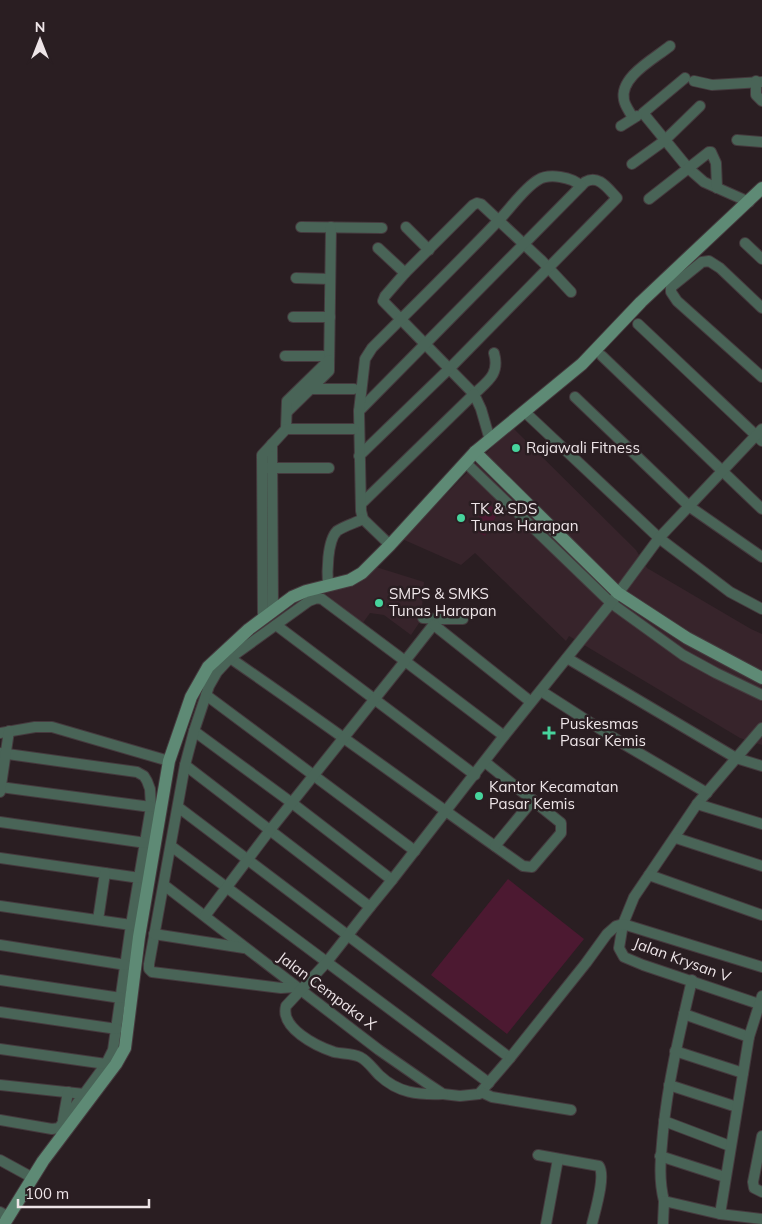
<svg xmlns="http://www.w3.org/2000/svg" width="762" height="1224" viewBox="0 0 762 1224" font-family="Mulish,sans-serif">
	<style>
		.built { fill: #37242b }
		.green { fill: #4c1931 }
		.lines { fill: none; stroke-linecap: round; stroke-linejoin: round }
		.street-casing { stroke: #453a3e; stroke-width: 12 }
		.secondary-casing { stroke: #453a3e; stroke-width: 14 }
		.street { stroke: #496457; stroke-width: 10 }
		.secondary { stroke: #5e8a75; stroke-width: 12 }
		.poi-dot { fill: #47d49d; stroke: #2a1e22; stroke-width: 2 }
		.labels { text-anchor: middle; stroke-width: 5; stroke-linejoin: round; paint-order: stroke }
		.poi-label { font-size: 15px; fill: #eee5e8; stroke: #2a1e22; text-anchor: start }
		.street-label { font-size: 15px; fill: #eee5e8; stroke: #2a1e22 }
	</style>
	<rect width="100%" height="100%" fill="#2a1e22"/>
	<g class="built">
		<polygon points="512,427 636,550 647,568 751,629 762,634 762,745 740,738 569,636 566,641 475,553 461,565 402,539"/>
		<polygon points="376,567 424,582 421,620 411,635 384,615 370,613 362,624 322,591"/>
	</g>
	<g class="green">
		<polygon points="487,504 499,511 485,536 472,529"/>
		<polygon points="508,879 584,939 507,1034 431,975"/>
	</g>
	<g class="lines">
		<defs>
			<g id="street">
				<polyline points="685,78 643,113 688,168 704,182 749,202"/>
				<polyline points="694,81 712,85 762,82"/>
				<polyline points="756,81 756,95 762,101"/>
				<path d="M 633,118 C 630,112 625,106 624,100 C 619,77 654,59 670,46"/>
				<polyline points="621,126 637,116"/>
				<polyline points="737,140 762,142"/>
				<polyline points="632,164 664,141 700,106"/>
				<polyline points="649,199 709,152 711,152 716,163 717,188"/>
				<polyline points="301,227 382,228"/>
				<polyline points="406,227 429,250"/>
				<polyline points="745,243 762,259"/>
				<polyline points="378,248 405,273"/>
				<polyline points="296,278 330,279"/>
				<polyline points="762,308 720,268 709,261 702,262 671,287 671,292 677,301 762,377"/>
				<polyline points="293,317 330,317"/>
				<polyline points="638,324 762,441"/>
				<path d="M 494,353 C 500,374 488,381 474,394 L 383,301 L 385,296 L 405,273 L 473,205 L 477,203 L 481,204 L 542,261 L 571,292"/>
				<polyline points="285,356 329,356"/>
				<polyline points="602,356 762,509"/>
				<polyline points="310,389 354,389"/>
				<polyline points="575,397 690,507 762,557"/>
				<path d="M 359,411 L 585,182 C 599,174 608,189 617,198 L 450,368 L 359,456"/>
				<polyline points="287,412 329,371 331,227"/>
				<polyline points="528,415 659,538 730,592 762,609"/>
				<polyline points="286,429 287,401 329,360"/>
				<polyline points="272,444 273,610"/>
				<polyline points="465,462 611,603 683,655 716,673 762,695"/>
				<polyline points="267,468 329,468"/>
				<polyline points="361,504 474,394 481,409 490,440"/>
				<path d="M 390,545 L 363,519 L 361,511 L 359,411 L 365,359 L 372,348 C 414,306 457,264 498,221 C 510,209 524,188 538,180 C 549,173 572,177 581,186"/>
				<path d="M 328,586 C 327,573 327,541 337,531 C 344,526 355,523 363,519"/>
				<polyline points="423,618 438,619"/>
				<polyline points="263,619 262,455 286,429 354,429"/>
				<polyline points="463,619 438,619 405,661 504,736"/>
				<polyline points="276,625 475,775"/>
				<polyline points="434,625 531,702"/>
				<path d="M 230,658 C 329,726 425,797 523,866 L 532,867 L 561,833 L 561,823 L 485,762"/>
				<polyline points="567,658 736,758 762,766"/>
				<polyline points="541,691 622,743 707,793"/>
				<polyline points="206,695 415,851"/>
				<polyline points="762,728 697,804 634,897 623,924 619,948 624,957 643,965 762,1005"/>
				<polyline points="194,731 292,803 392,880"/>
				<polyline points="0,733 35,727 52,727 169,761"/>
				<polyline points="0,753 137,772 144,776 147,781 150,789 151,807 131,925 113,1050 106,1064 59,1128 52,1129 0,1120"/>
				<polyline points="185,765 370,907"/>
				<polyline points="0,787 151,807"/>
				<polyline points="0,792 9,731"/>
				<polyline points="697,804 762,824"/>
				<polyline points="0,822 146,843"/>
				<polyline points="676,838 762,866"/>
				<polyline points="171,846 489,1083"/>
				<polyline points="495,846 533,800"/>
				<polyline points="0,858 140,878"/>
				<polyline points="649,875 762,915"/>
				<polyline points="164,885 379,1050 428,1084 443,1094 460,1096 479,1094 510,1058 178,807"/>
				<polyline points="0,906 131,925"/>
				<polyline points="205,916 270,830 405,661 322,599 317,598 309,601 230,658 217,672 209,686 194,731 185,765 149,964 149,969 152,972 281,988 296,987"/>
				<polyline points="98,920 105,873"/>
				<polyline points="154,934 244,948"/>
				<polyline points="0,945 126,965"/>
				<polyline points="0,980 121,998"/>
				<polyline points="0,1012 117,1029"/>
				<polyline points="684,1014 749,1037"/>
				<polyline points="0,1049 106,1064"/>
				<polyline points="675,1051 743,1073"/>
				<polyline points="510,1058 586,963 607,934 616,926 623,924 762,967"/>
				<polyline points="0,1085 84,1094"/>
				<polyline points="669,1085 737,1107"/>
				<polyline points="481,1092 492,1097 571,1110"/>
				<path d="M 443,1094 C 418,1095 398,1093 379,1075 C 373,1069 368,1061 360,1057 C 352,1053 342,1054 334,1052 C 316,1046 280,1028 286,1006 L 326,963 L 370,907 L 392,880 L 504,736 L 611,603 L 659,538 L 762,429"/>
				<polyline points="63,1120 68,1092"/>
				<polyline points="664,1121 730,1146"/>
				<polyline points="762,1136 753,1182 754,1188 762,1192"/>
				<path d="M 538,1155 L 599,1166 C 606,1176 595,1211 592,1224"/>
				<polyline points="660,1156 725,1177"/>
				<polyline points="0,1160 33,1178"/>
				<path d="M 664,1201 C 658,1177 661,1156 663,1132 C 668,1081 680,1031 692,980"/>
				<polyline points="0,1212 9,1217"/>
				<polyline points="720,1214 749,1037 762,996"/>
				<polyline points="546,1224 558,1159"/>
				<polyline points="663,1224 664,1201 720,1214 762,1219"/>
			</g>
			<g id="secondary">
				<polyline points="475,452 618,593 687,638 762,678"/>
				<polyline points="4,1224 43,1161 116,1064 125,1048 139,937 169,761 191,697 208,667 249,629 292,597 306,591 350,580 362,573 390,545 475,452 582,364 641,302 762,188"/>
			</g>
		</defs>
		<use href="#street" class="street-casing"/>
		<use href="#secondary" class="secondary-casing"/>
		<use href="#street" class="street"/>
		<use href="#secondary" class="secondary"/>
	</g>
	<g class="poi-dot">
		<circle cx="516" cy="448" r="5"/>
		<circle cx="461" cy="518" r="5"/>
		<circle cx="379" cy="603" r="5"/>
		<path d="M546.5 725.5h5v5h5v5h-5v5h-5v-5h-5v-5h5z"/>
		<circle cx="479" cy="796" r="5"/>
	</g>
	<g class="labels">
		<g class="poi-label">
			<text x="526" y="453">Rajawali Fitness</text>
			<text x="471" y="514">TK &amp; SDS<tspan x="471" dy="17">Tunas Harapan</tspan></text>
			<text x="389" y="599">SMPS &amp; SMKS<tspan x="389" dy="17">Tunas Harapan</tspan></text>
			<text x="560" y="729">Puskesmas<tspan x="560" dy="17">Pasar Kemis</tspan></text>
			<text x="489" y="792">Kantor Kecamatan<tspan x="489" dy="17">Pasar Kemis</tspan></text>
		</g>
		<g class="street-label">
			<text transform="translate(682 960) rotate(20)" y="5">Jalan Krysan V</text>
			<text transform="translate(327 991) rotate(37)" y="5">Jalan Cempaka X</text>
		</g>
	</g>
	<g transform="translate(40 40)" stroke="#2a1e22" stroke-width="4" paint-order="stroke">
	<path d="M0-4L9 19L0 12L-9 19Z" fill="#eee5e8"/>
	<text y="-8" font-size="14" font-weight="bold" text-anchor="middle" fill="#eee5e8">N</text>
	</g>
	<path d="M18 1199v8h131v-8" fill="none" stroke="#eee5e8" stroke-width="2.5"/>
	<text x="25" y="1199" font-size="15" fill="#eee5e8" stroke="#2a1e22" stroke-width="4" paint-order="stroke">100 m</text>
</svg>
